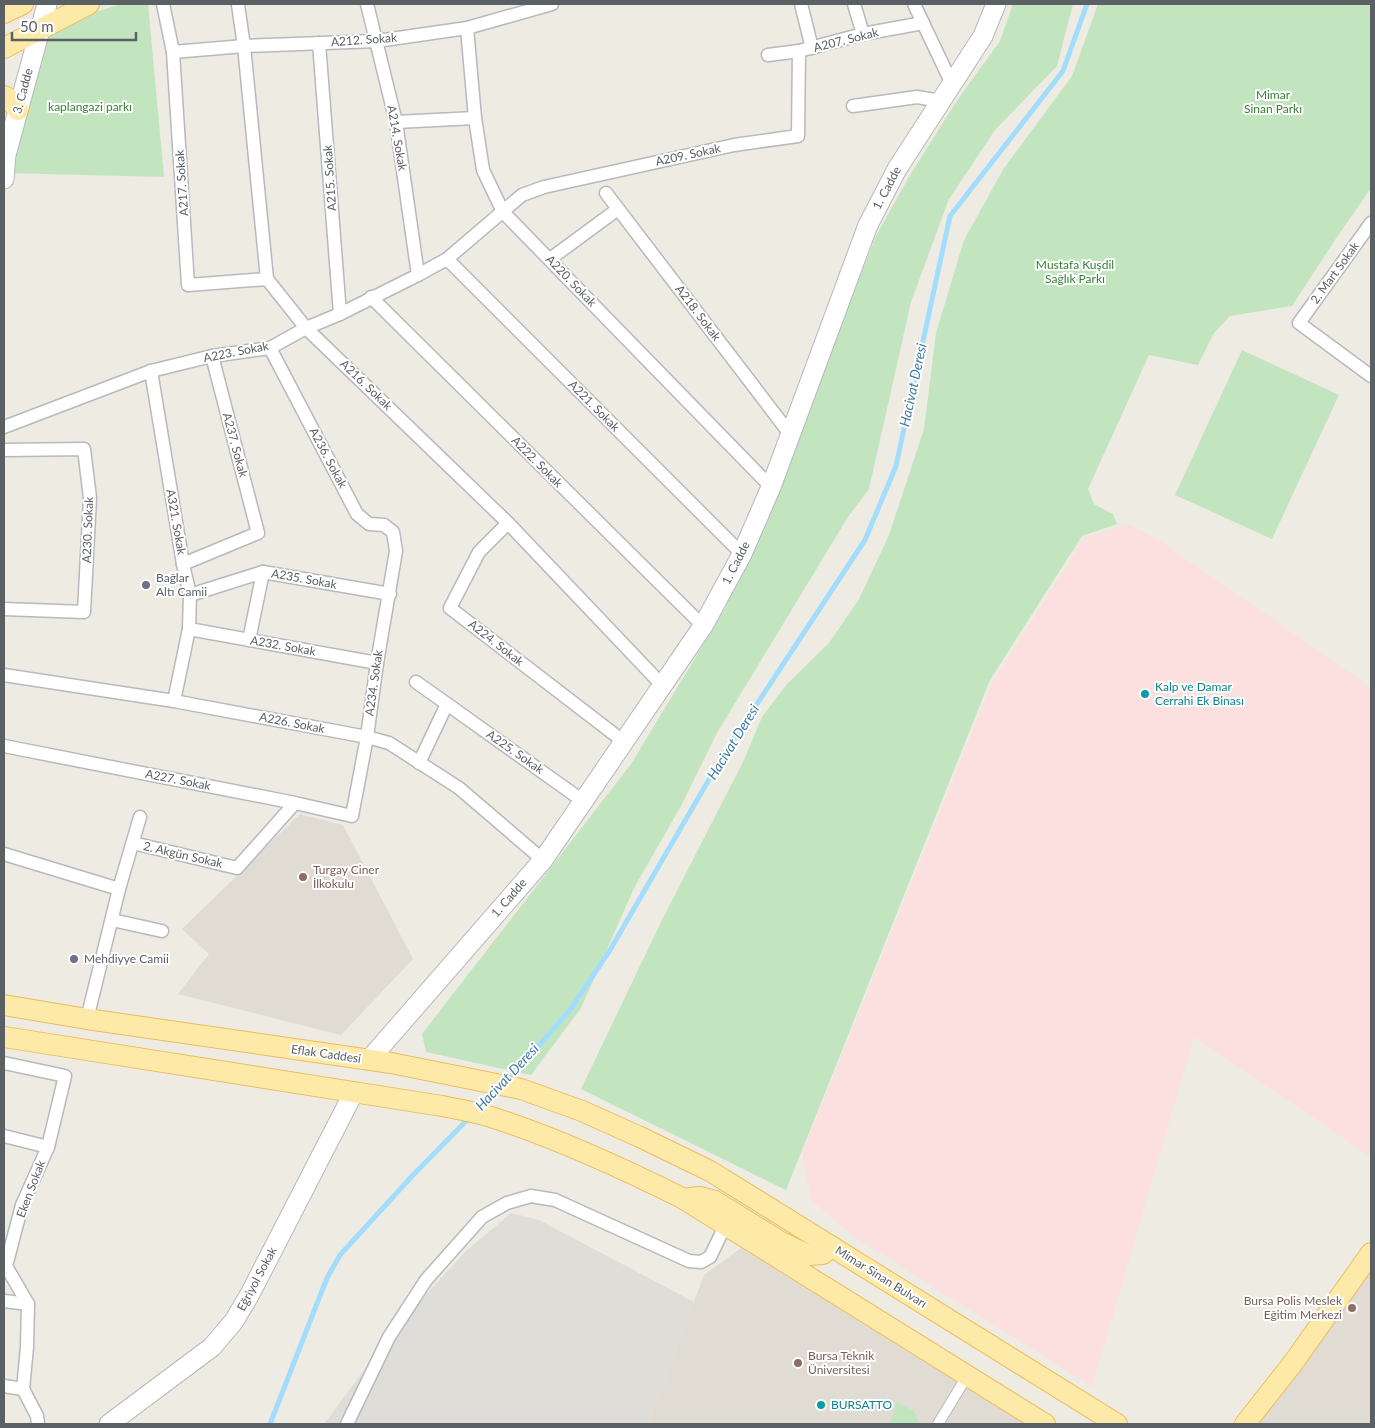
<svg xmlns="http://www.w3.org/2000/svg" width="1375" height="1428" viewBox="0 0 1375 1428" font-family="Lato,sans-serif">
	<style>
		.industrial { fill: #dfddd8 }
		.education { fill: #e0dcd4 }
		.medical { fill: #fbe0df }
		.green { fill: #c2e5c0 }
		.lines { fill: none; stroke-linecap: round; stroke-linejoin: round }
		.stream { stroke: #a3ddfd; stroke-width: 5 }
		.pedestrian-casing { stroke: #b6b9bd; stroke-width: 12 }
		.minor-casing { stroke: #b6b9bd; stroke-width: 15 }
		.secondary-casing { stroke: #b5b8bd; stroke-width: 21 }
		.primary-casing { stroke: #efbb5b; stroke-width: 22 }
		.pedestrian { stroke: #fff; stroke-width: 10 }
		.minor { stroke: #fff; stroke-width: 12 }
		.secondary { stroke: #fff; stroke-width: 19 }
		.primary { stroke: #fdeaa8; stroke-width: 20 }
		.worship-dot { fill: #6b7280; stroke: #fff; stroke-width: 2 }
		.culture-dot { fill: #0f9aa8; stroke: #fff; stroke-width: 2 }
		.education-dot { fill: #8d6e63; stroke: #fff; stroke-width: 2 }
		.labels { text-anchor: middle; stroke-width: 4; stroke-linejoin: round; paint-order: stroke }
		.street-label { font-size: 12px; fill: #5b6064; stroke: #fff }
		.park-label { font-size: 12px; fill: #378135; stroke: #fff }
		.worship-label { font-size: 12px; fill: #5b616d; stroke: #fff; text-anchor: start }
		.culture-label { font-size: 12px; fill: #0d838f; stroke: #fff; text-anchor: start }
		.education-label { font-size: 12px; fill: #785e54; stroke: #fff; text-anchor: start }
		.water-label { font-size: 14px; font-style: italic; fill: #3e79a7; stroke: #fff }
	</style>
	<rect width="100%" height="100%" fill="#eeebe3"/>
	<polygon class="industrial" points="511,1213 539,1220 694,1302 648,1424 324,1424 396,1327 465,1252"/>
	<g class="education">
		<polygon points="300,814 343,825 413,959 341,1035 178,994 209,954 182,929"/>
		<polygon points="741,1248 1024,1424 648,1424 704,1275"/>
		<polygon points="1371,1253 1371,1424 1260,1424 1293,1363"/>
	</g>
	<polygon class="medical" points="1128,524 1157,539 1371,687 1371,1157 1194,1037 1092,1387 853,1236 811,1200 802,1153 992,683 1084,538"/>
	<g class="green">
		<polygon points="121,4 148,4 164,177 4,173 40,30"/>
		<polygon points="1013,4 1073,4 1057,66 995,130 949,199 911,302 869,489 848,517 717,733 681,806 634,888 581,1008 531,1075 426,1052 422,1034 631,764 726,607 790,463 837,335 876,236 910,175 958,99 1000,41"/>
		<polygon points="1098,4 1371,4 1371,188 1335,240 1292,306 1230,316 1214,333 1198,365 1149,355 1088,489 1094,504 1113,514 1117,524 1082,536 990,680 786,1190 581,1089 662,920 744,760 762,717 786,685 829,643 859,599 889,535 924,429 936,333 964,240 1004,168 1072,76"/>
		<polygon points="1242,350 1339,395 1272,539 1175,495"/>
		<polygon points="897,1402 914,1411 919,1422 926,1424 890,1424"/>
	</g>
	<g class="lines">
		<g class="stream">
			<polyline points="506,1081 530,1056 570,1010 610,950 722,757 865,540 896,466 950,216 1063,71 1087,4"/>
			<polyline points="478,1109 496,1090"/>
			<polyline points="270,1424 327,1278 340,1255 414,1174 470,1117"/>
		</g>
		<defs>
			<polyline id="pedestrian" points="938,1424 967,1376"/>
			<g id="minor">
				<polyline points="163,4 173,52 188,285 267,279"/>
				<polyline points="367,4 396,122 418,275"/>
				<polyline points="801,4 812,48"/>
				<polyline points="854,4 863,34"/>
				<polyline points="914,4 952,84"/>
				<polyline points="238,5 244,46 267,279 306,328 508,523 662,685"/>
				<polyline points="467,28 475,118 483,170 503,212 771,487"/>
				<polyline points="319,43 340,314"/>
				<polyline points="173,52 244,46 377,41 467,28 552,4"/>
				<polyline points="768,55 799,51 863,34 923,23"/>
				<polyline points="853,106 917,97 941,101"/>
				<polyline points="396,122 475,118"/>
				<polyline points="606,193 790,434"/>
				<polyline points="1371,223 1299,323 1371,376"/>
				<polyline points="447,259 742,554"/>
				<polyline points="550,259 618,209"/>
				<polyline points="371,297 703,626"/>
				<polyline points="151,371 183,564 190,595 189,629 174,701"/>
				<polyline points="4,427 151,371 212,356 270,348 306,328 340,314 418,275 447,259 522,195 544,187 734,145 798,136 799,51"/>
				<polyline points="4,450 84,449 90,498 84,612 4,609"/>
				<polyline points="508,523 479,552 450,608 623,741"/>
				<polyline points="183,564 258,533 212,356"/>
				<polyline points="190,595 263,572 390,594"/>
				<polyline points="189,629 377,663"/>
				<polyline points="249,640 263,572"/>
				<polyline points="4,675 174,701 367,737 389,743 459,788 543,860"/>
				<polyline points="416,682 447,704"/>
				<polyline points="4,746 295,803 352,816 367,737 377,663 396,551 393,532 384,525 369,524 357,514 270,348"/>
				<polyline points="419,763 447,704 583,801"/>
				<polyline points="133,843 237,868 295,803"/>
				<polyline points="4,854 119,889"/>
				<polyline points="112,920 162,931"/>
				<polyline points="87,1019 119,889 140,817"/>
				<polyline points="4,1063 65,1076 48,1147 22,1205 6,1266 28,1304 27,1347 23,1389"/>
				<polyline points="4,1136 48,1147"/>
				<polyline points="4,1301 28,1304"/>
				<polyline points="4,1386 23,1389"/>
				<polyline points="23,1389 37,1416 38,1424"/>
				<polyline points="347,1424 389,1337 426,1280 482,1217 507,1203 531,1196 555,1200 689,1261 701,1262 710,1257 726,1224"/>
			</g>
			<g id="secondary">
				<polyline points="4,179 6,155 47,4"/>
				<polyline points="369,1060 543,860 703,626 742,554 771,487 868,225 897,169 983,36 996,4"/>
				<polyline points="109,1424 212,1347 234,1321 250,1294 354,1092"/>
			</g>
			<g id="primary">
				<polyline points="4,13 23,4"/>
				<polyline points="4,48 89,4"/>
				<polyline points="4,96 8,98 18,110"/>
				<polyline points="4,1005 87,1019 391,1063 521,1089 582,1111 640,1137 710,1171 1117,1424"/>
				<path d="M 4,1037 L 442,1106 C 458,1109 475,1112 491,1117 C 557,1138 620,1167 682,1198 L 1045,1424"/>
				<polyline points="689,1198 700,1197 715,1201 781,1242 808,1255 823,1254 831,1246"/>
				<polyline points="1245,1424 1293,1363 1371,1253"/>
			</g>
		</defs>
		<use href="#pedestrian" class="pedestrian-casing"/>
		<use href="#minor" class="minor-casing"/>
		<use href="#secondary" class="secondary-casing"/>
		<use href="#primary" class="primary-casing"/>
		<use href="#pedestrian" class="pedestrian"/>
		<use href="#minor" class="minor"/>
		<use href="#secondary" class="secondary"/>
		<use href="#primary" class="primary"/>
	</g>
	<g class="worship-dot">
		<circle cx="146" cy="585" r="5"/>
		<circle cx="74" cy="959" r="5"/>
	</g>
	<g class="culture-dot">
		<circle cx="1145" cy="694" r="5"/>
		<circle cx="821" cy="1405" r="5"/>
	</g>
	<g class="education-dot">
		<circle cx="303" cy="877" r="5"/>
		<circle cx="1352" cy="1308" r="5"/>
		<circle cx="798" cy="1363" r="5"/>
	</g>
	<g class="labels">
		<g class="street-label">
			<text transform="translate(364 40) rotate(-4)" y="4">A212. Sokak</text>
			<text transform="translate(846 40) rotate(-14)" y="4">A207. Sokak</text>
			<text transform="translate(23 91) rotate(-75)" y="4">3. Cadde</text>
			<text transform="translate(397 138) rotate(80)" y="4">A214. Sokak</text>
			<text transform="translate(688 155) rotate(-12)" y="4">A209. Sokak</text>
			<text transform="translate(330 178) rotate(-94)" y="4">A215. Sokak</text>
			<text transform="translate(182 183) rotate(-94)" y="4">A217. Sokak</text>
			<text transform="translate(887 188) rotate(-62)" y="4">1. Cadde</text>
			<text transform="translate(1335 273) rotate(-54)" y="4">2. Mart Sokak</text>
			<text transform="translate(571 281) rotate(46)" y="4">A220. Sokak</text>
			<text transform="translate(698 313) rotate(53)" y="4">A218. Sokak</text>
			<text transform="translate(236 352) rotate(-11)" y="4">A223. Sokak</text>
			<text transform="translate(366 385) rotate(44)" y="4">A216. Sokak</text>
			<text transform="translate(594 406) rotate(45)" y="4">A221. Sokak</text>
			<text transform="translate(235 445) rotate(75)" y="4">A237. Sokak</text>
			<text transform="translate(328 458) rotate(62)" y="4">A236. Sokak</text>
			<text transform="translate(537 462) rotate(45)" y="4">A222. Sokak</text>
			<text transform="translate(176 522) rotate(80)" y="4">A321. Sokak</text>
			<text transform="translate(88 530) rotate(-88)" y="4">A230. Sokak</text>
			<text transform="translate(736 563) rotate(-63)" y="4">1. Cadde</text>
			<text transform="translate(304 579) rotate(10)" y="4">A235. Sokak</text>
			<text transform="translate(496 643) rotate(38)" y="4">A224. Sokak</text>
			<text transform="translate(283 646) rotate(10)" y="4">A232. Sokak</text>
			<text transform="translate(374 683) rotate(-82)" y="4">A234. Sokak</text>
			<text transform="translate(292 723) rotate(11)" y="4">A226. Sokak</text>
			<text transform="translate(515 752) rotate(35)" y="4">A225. Sokak</text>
			<text transform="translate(178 780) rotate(11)" y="4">A227. Sokak</text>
			<text transform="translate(183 855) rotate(13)" y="4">2. Akgün Sokak</text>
			<text transform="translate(509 898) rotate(-49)" y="4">1. Cadde</text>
			<text transform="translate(326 1054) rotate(8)" y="4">Eflak Caddesi</text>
			<text transform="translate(31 1189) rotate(-69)" y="4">Eken Sokak</text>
			<text transform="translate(881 1277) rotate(32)" y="4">Mimar Sinan Bulvarı</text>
			<text transform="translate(257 1279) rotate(-62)" y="4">Eğriyol Sokak</text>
		</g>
		<g class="park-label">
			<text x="1273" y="99">Mimar<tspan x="1273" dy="14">Sinan Parkı</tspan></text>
			<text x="90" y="111">kaplangazi parkı</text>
			<text x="1075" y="269">Mustafa Kuşdil<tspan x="1075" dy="14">Sağlık Parkı</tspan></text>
		</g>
		<g class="worship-label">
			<text x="156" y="582">Bağlar<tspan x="156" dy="14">Altı Camii</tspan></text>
			<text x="84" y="963">Mehdiyye Camii</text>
		</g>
		<g class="culture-label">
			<text x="1155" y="691">Kalp ve Damar<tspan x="1155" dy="14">Cerrahi Ek Binası</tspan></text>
			<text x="831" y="1409">BURSATTO</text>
		</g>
		<g class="education-label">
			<text x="313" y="874">Turgay Ciner<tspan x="313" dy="14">İlkokulu</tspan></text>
			<text x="1342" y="1305" text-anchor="end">Bursa Polis Meslek<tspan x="1342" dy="14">Eğitim Merkezi</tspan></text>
			<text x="808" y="1360">Bursa Teknik<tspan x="808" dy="14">Üniversitesi</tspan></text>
		</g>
		<g class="water-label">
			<text transform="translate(913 385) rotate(-78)" y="5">Hacivat Deresi</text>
			<text transform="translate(733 742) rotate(-58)" y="5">Hacivat Deresi</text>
			<text transform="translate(507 1077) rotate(-47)" y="5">Hacivat Deresi</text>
		</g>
	</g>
	<rect width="1375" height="1428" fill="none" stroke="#5b6064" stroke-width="10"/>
	<path d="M12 32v8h124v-8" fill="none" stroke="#5b6064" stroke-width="2.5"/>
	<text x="20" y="32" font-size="15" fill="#5b6064" stroke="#ffffff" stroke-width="4" paint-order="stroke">50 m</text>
</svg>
